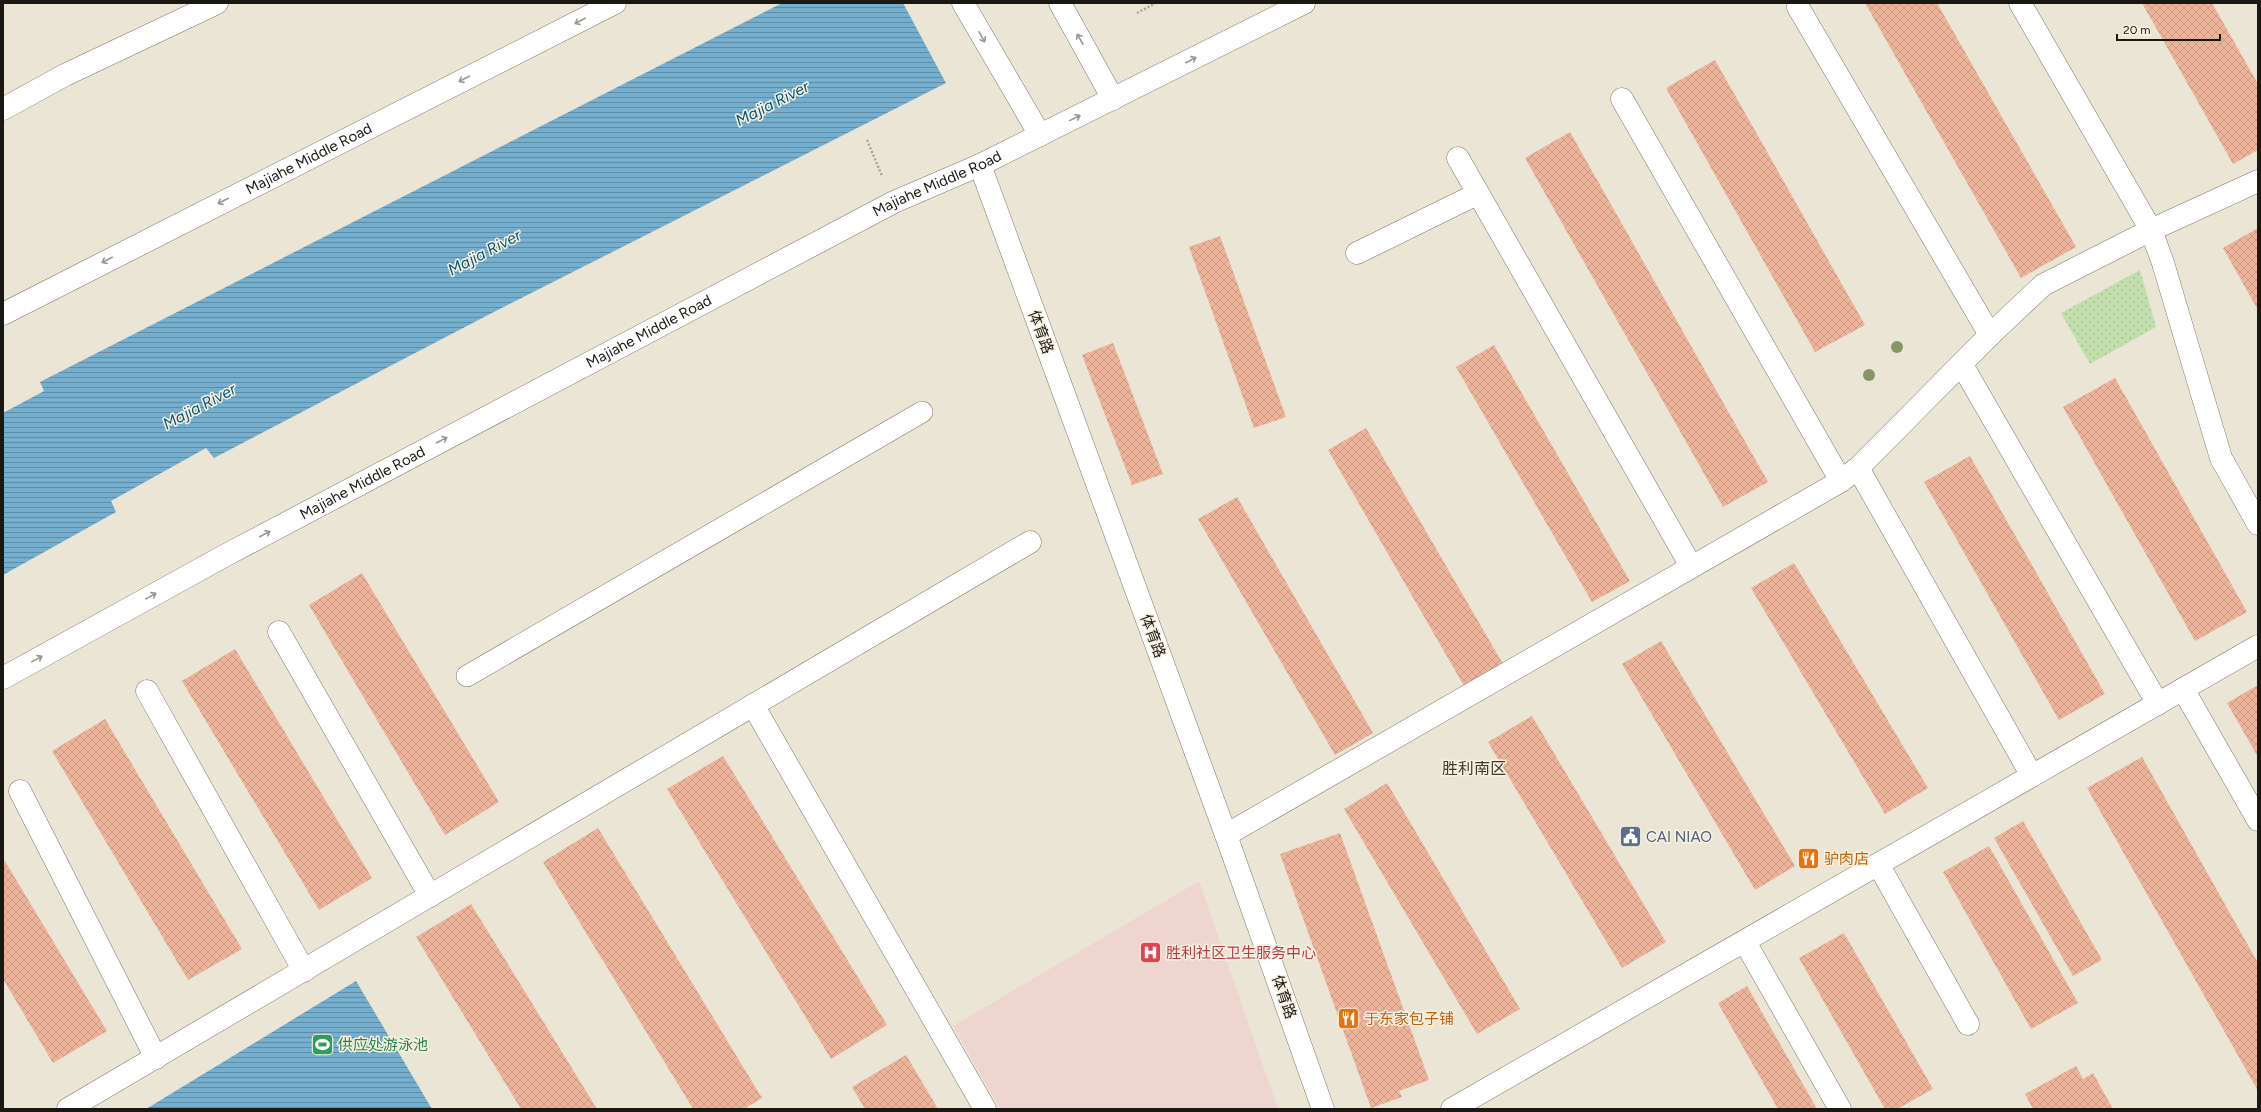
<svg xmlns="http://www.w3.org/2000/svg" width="2261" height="1112" viewBox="0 0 2261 1112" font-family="Figtree,'Noto Sans SC',sans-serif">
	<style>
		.medical { fill: #efd5cf }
		.grass { fill: url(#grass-dots) }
		.water { fill: url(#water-rules) }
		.pier { fill: #ebe5d6 }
		.building { fill: url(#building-cross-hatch) }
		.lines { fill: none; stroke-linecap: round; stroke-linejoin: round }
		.lane-casing { stroke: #7c7769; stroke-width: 22 }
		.street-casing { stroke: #7c7769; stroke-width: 23 }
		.secondary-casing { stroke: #7c7769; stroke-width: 23 }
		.path { stroke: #a8a498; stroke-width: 2.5; stroke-dasharray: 2 2; stroke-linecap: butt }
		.lane { stroke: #fff; stroke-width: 21 }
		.street { stroke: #fff; stroke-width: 22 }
		.secondary { stroke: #fff; stroke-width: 22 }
		.tree { fill: #879667 }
		.oneway { stroke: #989794 }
		.labels { text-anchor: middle; stroke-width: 3; stroke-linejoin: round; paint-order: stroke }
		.street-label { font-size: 15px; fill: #191812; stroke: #f8f2e3 }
		.service-label { font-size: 15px; fill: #4e5e75; stroke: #f8f2e3; text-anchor: start }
		.food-label { font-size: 15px; fill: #c56008; stroke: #f8f2e3; text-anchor: start }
		.health-label { font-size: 15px; fill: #be3a42; stroke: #f8f2e3; text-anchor: start }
		.leisure-label { font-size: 15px; fill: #27864d; stroke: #f8f2e3; text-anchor: start }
		.water-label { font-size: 16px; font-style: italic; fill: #045272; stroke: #f8f2e3 }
		.neighbourhood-label { font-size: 16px; fill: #3e392d; stroke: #f8f2e3 }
	</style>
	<defs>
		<pattern id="grass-dots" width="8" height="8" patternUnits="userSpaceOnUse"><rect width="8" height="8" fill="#c3dead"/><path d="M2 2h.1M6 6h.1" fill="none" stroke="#a7be94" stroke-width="1.8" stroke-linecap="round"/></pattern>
		<pattern id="water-rules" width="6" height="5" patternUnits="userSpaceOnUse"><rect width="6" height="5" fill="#76afce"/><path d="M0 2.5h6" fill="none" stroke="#608da6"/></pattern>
		<pattern id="building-cross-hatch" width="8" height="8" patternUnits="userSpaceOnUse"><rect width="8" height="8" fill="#edb49b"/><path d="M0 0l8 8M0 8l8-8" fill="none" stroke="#cb9a84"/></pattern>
	</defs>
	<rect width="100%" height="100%" fill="#ebe5d6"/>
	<polygon class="medical" points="1199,881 1278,1109 1000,1109 953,1026"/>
	<polygon class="grass" points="2140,270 2156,327 2090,364 2061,313"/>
	<g class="water">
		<polygon points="782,3 1104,3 488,315 214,458 206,448 111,501 116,512 3,575 3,413 44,391 40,382"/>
		<polygon points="356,981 432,1109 146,1109"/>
	</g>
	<polygon class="pier" points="903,3 1106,3 947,85"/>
	<g class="building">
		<polygon points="1865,3 1937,3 2076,247 2021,278"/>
		<polygon points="2142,3 2212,3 2258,84 2258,150 2233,164"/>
		<polygon points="1715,60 1865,325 1815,352 1666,88"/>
		<polygon points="1570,132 1768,482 1723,507 1525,158"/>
		<polygon points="2258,228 2258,310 2223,248"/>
		<polygon points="1220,236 1286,417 1254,428 1189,247"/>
		<polygon points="1113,343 1163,474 1132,485 1082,355"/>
		<polygon points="1494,345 1630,581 1592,602 1456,367"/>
		<polygon points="2115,378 2247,612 2195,641 2063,407"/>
		<polygon points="1366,428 1503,664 1464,686 1328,450"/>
		<polygon points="1970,456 2105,694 2059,720 1924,482"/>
		<polygon points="1237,497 1373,733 1335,755 1198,519"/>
		<polygon points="1794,563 1928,788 1885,814 1751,588"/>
		<polygon points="362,573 499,802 445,835 309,605"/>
		<polygon points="1661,641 1795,866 1755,890 1622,664"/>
		<polygon points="235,649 372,878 319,910 182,681"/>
		<polygon points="2258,685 2258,757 2227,703"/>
		<polygon points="1532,716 1666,942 1622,968 1488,742"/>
		<polygon points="105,719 242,949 188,980 52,751"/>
		<polygon points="723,756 887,1025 831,1059 667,789"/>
		<polygon points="2142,757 2258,963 2258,1091 2087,788"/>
		<polygon points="1387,783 1520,1009 1477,1034 1344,809"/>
		<polygon points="2023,821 2102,960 2073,976 1994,838"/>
		<polygon points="598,828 762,1098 744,1109 693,1109 543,862"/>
		<polygon points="1340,833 1429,1080 1399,1091 1402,1097 1371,1108 1280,854"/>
		<polygon points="1989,846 2078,1003 2031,1029 1943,872"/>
		<polygon points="3,858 107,1031 53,1063 3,979"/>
		<polygon points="471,904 597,1109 521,1109 416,937"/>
		<polygon points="1844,933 1933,1089 1897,1109 1885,1109 1799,958"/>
		<polygon points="1747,986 1817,1109 1778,1109 1718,1003"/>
		<polygon points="906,1055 938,1109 865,1109 852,1087"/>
		<polygon points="2076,1066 2083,1079 2093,1073 2113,1109 2033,1109 2025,1094"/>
	</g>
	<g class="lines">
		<defs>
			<polyline id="lane" points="467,676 922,412"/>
			<g id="street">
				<polyline points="2020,3 2151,230 2163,263 2221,458 2258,524"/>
				<polyline points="1798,7 1990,335"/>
				<polyline points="1622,99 1841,481"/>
				<polyline points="3,109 65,75 217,3"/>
				<polyline points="1458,158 1691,566"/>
				<polyline points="980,165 1226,835 1323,1109"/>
				<polyline points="1357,253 1477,194"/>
				<polyline points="1962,365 2158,704"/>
				<polyline points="1858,468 2032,776"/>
				<polyline points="279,632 430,896"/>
				<polyline points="2183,689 2258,820"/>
				<polyline points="147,691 304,971"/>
				<polyline points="753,705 985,1109"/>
				<polyline points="20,791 156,1058"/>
				<polyline points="1226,835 1841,481 1858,468 1990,335 2043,285 2151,230 2258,181"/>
				<polyline points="1878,864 1968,1024"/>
				<polyline points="1745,942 1840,1109"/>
				<polyline points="68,1109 1030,542"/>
				<polyline points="1452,1109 2258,646"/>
			</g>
			<g id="secondary">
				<polyline points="963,3 1040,135"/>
				<polyline points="1060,3 1113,99"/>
				<path id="s1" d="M 3,314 L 615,3"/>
				<path id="s2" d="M 3,678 L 226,555 L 894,202 L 980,165 L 1304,3"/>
			</g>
		</defs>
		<use href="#lane" class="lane-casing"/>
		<use href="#street" class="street-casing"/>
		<use href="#secondary" class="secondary-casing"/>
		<g class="path">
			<polyline points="1137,13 1156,3"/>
			<polyline points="867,140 882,176"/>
		</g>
		<use href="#lane" class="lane"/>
		<use href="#street" class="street"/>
		<use href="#secondary" class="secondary"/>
	</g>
	<g class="tree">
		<circle cx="1897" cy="347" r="6"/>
		<circle cx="1869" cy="375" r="6"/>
	</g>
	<defs><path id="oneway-shaft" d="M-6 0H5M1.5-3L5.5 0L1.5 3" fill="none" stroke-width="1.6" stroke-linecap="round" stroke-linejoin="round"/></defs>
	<g class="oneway">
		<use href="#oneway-shaft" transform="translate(580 21) rotate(153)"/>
		<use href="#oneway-shaft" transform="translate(982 37) rotate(60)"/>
		<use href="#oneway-shaft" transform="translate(1080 39) rotate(-119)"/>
		<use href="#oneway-shaft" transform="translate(1191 60) rotate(-27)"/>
		<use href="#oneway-shaft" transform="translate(464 79) rotate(153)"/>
		<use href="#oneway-shaft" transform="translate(1075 118) rotate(-26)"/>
		<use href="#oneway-shaft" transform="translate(223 201) rotate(153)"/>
		<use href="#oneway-shaft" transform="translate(107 260) rotate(153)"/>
		<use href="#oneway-shaft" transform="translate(442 440) rotate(-28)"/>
		<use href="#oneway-shaft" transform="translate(265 534) rotate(-28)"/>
		<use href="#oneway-shaft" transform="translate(151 596) rotate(-29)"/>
		<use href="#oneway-shaft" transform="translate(37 659) rotate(-29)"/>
	</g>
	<defs>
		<symbol id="civic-square" viewBox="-11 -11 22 22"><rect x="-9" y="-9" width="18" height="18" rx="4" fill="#5c6f8a" stroke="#f8f2e3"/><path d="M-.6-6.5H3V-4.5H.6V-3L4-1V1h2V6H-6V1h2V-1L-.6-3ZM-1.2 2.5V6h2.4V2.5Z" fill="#fff"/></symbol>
		<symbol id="restaurant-square" viewBox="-11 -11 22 22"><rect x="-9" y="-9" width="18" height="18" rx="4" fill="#e8710a" stroke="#f8f2e3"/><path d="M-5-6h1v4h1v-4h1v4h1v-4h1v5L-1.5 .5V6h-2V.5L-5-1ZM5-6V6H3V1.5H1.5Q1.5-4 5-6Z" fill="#fff"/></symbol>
		<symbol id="hospital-square" viewBox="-11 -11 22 22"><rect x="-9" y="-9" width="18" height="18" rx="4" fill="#e0444e" stroke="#f8f2e3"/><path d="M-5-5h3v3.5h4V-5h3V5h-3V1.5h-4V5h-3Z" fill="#fff"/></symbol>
		<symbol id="stadium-square" viewBox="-11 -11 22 22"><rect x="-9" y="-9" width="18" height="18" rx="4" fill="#2e9e5b" stroke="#f8f2e3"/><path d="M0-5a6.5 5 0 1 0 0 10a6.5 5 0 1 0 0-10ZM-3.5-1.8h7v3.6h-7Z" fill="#fff"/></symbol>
	</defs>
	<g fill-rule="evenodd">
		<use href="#civic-square" x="1618" y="824" width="25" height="25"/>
		<use href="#restaurant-square" x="1796" y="846" width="25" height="25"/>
		<use href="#hospital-square" x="1138" y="940" width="25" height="25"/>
		<use href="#restaurant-square" x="1336" y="1006" width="25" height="25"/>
		<use href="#stadium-square" x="310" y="1032" width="25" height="25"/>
	</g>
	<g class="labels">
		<g class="street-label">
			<text dy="5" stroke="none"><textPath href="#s1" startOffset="343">Majiahe Middle Road</textPath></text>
			<text dy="5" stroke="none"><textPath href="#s2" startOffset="1057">Majiahe Middle Road</textPath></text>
			<text dy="5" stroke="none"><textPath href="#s2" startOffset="733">Majiahe Middle Road</textPath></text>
			<text transform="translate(1041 332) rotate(70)" y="5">体育路</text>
			<text dy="5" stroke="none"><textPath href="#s2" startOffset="409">Majiahe Middle Road</textPath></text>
			<text transform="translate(1153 636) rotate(70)" y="5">体育路</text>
			<text transform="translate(1284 997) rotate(71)" y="5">体育路</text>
		</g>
		<g class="service-label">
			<text x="1646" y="842">CAI NIAO</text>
		</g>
		<g class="food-label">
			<text x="1824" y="864">驴肉店</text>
			<text x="1364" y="1024">于东家包子铺</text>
		</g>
		<g class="health-label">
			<text x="1166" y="958">胜利社区卫生服务中心</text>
		</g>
		<g class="leisure-label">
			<text x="338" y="1050">供应处游泳池</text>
		</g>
		<g class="water-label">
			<text transform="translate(772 103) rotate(-27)" y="6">Majia River</text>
			<text transform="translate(484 252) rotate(-28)" y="6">Majia River</text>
			<text transform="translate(199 406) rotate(-28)" y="6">Majia River</text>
		</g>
		<g class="neighbourhood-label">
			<text x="1474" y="774">胜利南区</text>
		</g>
	</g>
	<rect width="2261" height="1112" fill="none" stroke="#191812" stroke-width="8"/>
	<path d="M2117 34v6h103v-6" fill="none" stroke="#191812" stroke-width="2"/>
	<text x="2123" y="34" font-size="12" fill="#191812" stroke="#f8f2e3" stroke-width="3" paint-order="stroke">20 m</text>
</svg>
